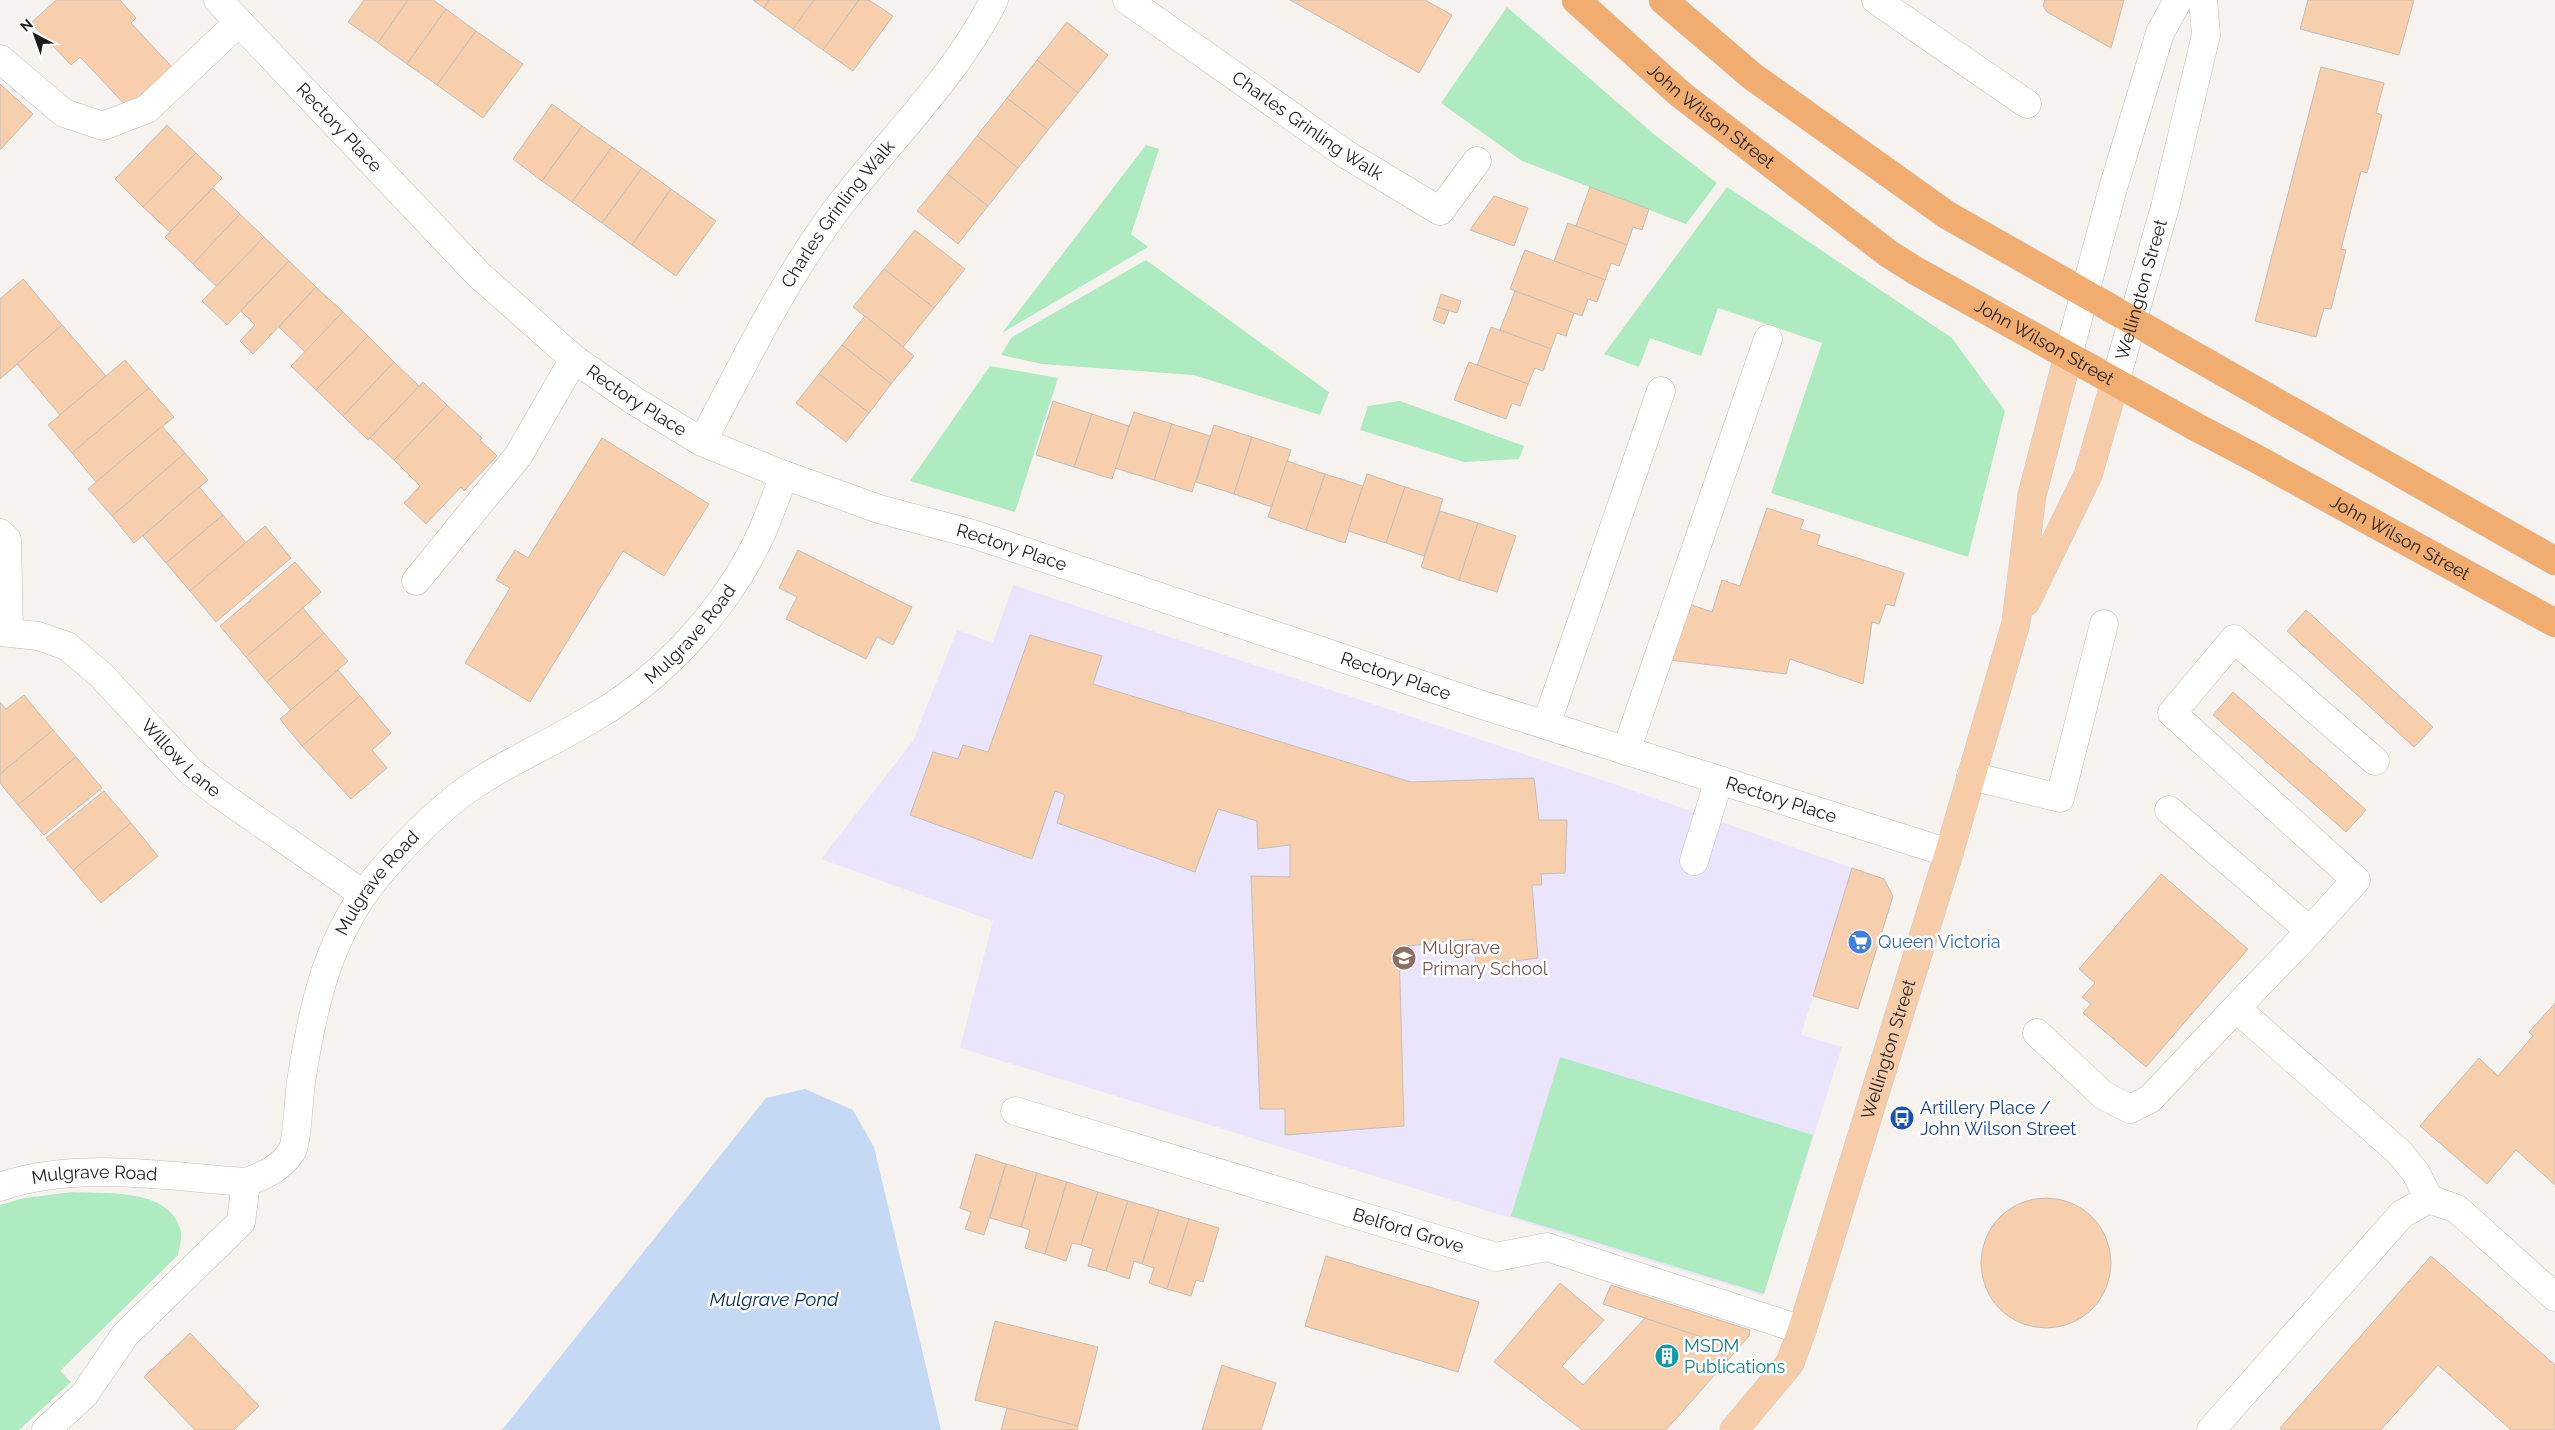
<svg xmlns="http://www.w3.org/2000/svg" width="2555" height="1430" viewBox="0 0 2555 1430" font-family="Raleway,sans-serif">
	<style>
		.education { fill: #eae5fc }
		.green { fill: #aeebc1 }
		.water { fill: #c6d9f4 }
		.building { fill: #f7cfac; stroke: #c3bfba }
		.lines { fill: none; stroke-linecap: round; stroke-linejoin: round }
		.minor-casing { stroke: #c1bdb8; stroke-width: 29 }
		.major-casing { stroke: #cecdcd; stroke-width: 29 }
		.highway-casing { stroke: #cecdcd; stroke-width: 29 }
		.minor { stroke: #fff; stroke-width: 28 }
		.major { stroke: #f7cda9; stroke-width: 28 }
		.highway { stroke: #f1ac6f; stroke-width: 28 }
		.labels { text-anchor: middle; stroke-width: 5; stroke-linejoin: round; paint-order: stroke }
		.street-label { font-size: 18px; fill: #1e1d1b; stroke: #fff }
		.shop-label { font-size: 18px; fill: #366cbe; stroke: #fff; text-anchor: start }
		.education-label { font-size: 18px; fill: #785e54; stroke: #fff; text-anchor: start }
		.transit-label { font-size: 18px; fill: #164399; stroke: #fff; text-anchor: start }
		.culture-label { font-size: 18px; fill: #0d838f; stroke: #fff; text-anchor: start }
		.water-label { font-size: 19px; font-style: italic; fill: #002f67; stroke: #fff }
	</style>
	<rect width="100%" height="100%" fill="#f6f2ed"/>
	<polygon class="education" points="1013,585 1620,786 1852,868 1801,1035 1842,1047 1763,1296 960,1048 993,921 821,859 913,741 957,630 993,643"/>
	<g class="green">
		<polygon points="1507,7 1655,135 1717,183 1686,224 1522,161 1441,103"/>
		<polygon points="1146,145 1159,149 1131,234 1148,247 1002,333"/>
		<polygon points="1727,187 1952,338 2005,411 1968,557 1771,493 1822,343 1718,308 1701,356 1650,338 1639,367 1604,354"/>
		<polygon points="1146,260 1329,392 1320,415 1194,375 1042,364 1001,355 1012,337"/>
		<polygon points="990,366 1058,378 1015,512 910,481"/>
		<polygon points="1400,401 1524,446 1519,459 1464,462 1360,430 1368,406"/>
		<polygon points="1560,1057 1813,1135 1764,1294 1511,1216"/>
		<path d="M 73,1192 C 107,1194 172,1188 181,1232 C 182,1239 179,1249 178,1255 L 60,1371 L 71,1382 L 19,1430 L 0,1430 L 0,1205 L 24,1198 Z"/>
	</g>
	<polygon class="water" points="805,1089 853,1110 874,1147 941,1430 502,1430 766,1098"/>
	<g class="building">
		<polygon points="56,0 120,0 136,18 131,23 173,68 129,109 80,57 71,65 31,23"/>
		<polygon points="364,0 408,0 378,43 348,22"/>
		<polygon points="408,0 433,0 446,9 407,64 378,43"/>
		<polygon points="753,0 769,0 764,8"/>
		<polygon points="769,0 814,0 793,29 764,8"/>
		<polygon points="814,0 859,0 823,50 793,29"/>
		<polygon points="859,0 869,0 893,16 853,71 823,50"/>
		<polygon points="1290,0 1425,0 1452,15 1419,73"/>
		<polygon points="2045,0 2124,0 2111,48 2047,12 2043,6"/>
		<polygon points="2308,0 2414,0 2399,55 2300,29"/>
		<polygon points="446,9 476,31 437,85 407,64"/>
		<polygon points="1067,22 1108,55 1078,93 1037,60"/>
		<polygon points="476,31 523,64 483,118 437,85"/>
		<polygon points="1037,60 1078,93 1048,130 1007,98"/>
		<polygon points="2321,67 2384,83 2376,113 2382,115 2367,173 2361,171 2341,249 2346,250 2331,309 2324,308 2316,337 2255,321"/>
		<polygon points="0,84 33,114 0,150"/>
		<polygon points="1007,98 1048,130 1018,168 977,136"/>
		<polygon points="552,104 582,126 542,181 513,159"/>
		<polygon points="167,125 196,153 143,207 115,179"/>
		<polygon points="582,126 612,147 572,202 542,181"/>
		<polygon points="977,136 1018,168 988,206 947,174"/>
		<polygon points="612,147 642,168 602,223 572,202"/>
		<polygon points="196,153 222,178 170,232 143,207"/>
		<polygon points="642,168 671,189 632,245 602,223"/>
		<polygon points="947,174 988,206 958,244 917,211"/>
		<polygon points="1590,187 1649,209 1642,230 1633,227 1627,245 1576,226"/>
		<polygon points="213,188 240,214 193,264 165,237"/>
		<polygon points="671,189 716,221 676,276 632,245"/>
		<polygon points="1494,196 1528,208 1514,246 1470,230"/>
		<polygon points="240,214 264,237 217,287 193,264"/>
		<polygon points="1568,223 1627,245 1619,266 1611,263 1605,280 1554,261"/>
		<polygon points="915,230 965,269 934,308 884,269"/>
		<polygon points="264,237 289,261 227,325 202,301"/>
		<polygon points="1525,250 1605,280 1597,302 1588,299 1582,316 1510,289"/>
		<polygon points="289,261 316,287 253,354 240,341 255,325 241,311"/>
		<polygon points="884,269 934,308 903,347 853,307"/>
		<polygon points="23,279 62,325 0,379 0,299"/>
		<polygon points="316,287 343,312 305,352 279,327"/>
		<polygon points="1515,291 1574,313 1566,336 1557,333 1551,349 1500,330"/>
		<polygon points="1441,294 1461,301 1457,313 1437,307"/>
		<polygon points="1437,307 1449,311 1444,324 1433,320"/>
		<polygon points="343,312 368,336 316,390 291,366"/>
		<polygon points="865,316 914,356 891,384 842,345"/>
		<polygon points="62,325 106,376 60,415 17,364"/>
		<polygon points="1491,327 1551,349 1543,371 1535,368 1528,384 1477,366"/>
		<polygon points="368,336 394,362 343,416 316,390"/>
		<polygon points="842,345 891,384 869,413 819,374"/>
		<polygon points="125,360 149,388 72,453 48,425"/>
		<polygon points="394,362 420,387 368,440 343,416"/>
		<polygon points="1469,362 1528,384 1520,406 1512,403 1506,419 1454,400"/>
		<polygon points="819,374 869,413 846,442 796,403"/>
		<polygon points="423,382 447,405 394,460 370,438"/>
		<polygon points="149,388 174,417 96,482 72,453"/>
		<polygon points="1053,401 1092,414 1074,467 1036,455"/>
		<polygon points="447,405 482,438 480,440 497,456 464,491 461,487 426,524 404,503 420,486 394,460"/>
		<polygon points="1134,412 1172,424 1154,480 1115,468"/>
		<polygon points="1092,414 1129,426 1112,479 1074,467"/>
		<polygon points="1172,424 1210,436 1192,492 1154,480"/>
		<polygon points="1214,425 1252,437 1234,494 1196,482"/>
		<polygon points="162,426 185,453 112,516 88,489"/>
		<polygon points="1252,437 1291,450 1272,507 1234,494"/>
		<polygon points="602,438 709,504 664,576 623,551 530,702 465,663 510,588 496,580 515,550 528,558"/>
		<polygon points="185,453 208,480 134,543 112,516"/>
		<polygon points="1287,461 1325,474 1306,530 1268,517"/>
		<polygon points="1325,474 1363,486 1345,543 1306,530"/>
		<polygon points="1367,474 1405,487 1386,543 1348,531"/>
		<polygon points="199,487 223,515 166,563 143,536"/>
		<polygon points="1405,487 1443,499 1424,556 1386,543"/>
		<polygon points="1767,508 1804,520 1800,529 1820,535 1817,545 1904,573 1894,606 1886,604 1879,624 1872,622 1863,684 1790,659 1786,674 1670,660 1689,604 1712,612 1722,580 1740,586"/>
		<polygon points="1440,511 1478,523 1459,580 1421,567"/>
		<polygon points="223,515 246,543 190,591 166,563"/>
		<polygon points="1478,523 1516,536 1497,592 1459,580"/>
		<polygon points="265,526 291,558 216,622 190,591"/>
		<polygon points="798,550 912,607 893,645 877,637 866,659 786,619 797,597 779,588"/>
		<polygon points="295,562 321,592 246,657 220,626"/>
		<polygon points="303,608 324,633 267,682 246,657"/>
		<polygon points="2306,610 2433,727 2414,747 2287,631"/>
		<polygon points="324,633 348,661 291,710 267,682"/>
		<polygon points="1030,635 1102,656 1093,684 1411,782 1534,778 1539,820 1567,820 1565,873 1541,874 1542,885 1532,885 1538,958 1476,966 1473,939 1399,947 1404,1126 1285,1135 1285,1109 1260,1109 1251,876 1290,877 1290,845 1258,849 1257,821 1218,809 1195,872 1057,823 1065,795 1055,791 1032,859 910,815 933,752 958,759 963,745 988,752"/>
		<polygon points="338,670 360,696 302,746 280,719"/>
		<polygon points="2233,692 2366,810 2346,832 2213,715"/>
		<polygon points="24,695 53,730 0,774 0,702 6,709"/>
		<polygon points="360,696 391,733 372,750 387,768 351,799 302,746"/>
		<polygon points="53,730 76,757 18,805 0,783 0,774"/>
		<polygon points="76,757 102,788 44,835 18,805"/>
		<polygon points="104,791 131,823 73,870 46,838"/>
		<polygon points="131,823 158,856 101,903 73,870"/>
		<polygon points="1852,868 1884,879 1893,896 1858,1009 1813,996"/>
		<polygon points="2161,874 2248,949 2146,1067 2083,1013 2091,1004 2082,997 2095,983 2079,969"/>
		<polygon points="2555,1003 2555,1185 2516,1150 2487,1184 2420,1126 2479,1058 2498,1076 2533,1036 2529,1032"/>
		<polygon points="976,1154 1006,1164 984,1235 965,1229 971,1212 960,1208"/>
		<polygon points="1006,1164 1037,1173 1021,1227 990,1218"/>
		<polygon points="1037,1173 1067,1182 1045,1254 1025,1248 1030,1230 1021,1227"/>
		<polygon points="1067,1182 1098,1192 1081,1245 1072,1243 1066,1261 1045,1254"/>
		<polygon points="1098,1192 1128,1201 1106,1271 1088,1266 1093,1249 1081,1245"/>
		<circle cx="2046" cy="1263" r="65"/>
		<polygon points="1128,1201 1159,1210 1142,1264 1134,1261 1129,1279 1106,1271"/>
		<polygon points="1159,1210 1189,1219 1167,1289 1149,1283 1154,1268 1142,1264"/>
		<polygon points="1189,1219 1219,1228 1203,1282 1196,1280 1191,1296 1167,1289"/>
		<polygon points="1326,1256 1479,1302 1458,1372 1305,1326"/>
		<polygon points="2431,1256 2555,1365 2555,1430 2511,1430 2438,1365 2381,1430 2282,1430 2280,1428"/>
		<polygon points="1560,1283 1604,1320 1562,1366 1583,1385 1645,1318 1705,1338 1728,1360 1666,1430 1582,1430 1494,1362"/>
		<polygon points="1611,1285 1750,1330 1749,1336 1728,1360 1705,1338 1603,1304"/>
		<polygon points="995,1321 1098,1347 1078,1426 975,1400"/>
		<polygon points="190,1333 259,1406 234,1430 195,1430 144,1377"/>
		<polygon points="1222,1365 1276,1383 1261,1430 1202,1430"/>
		<polygon points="1007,1408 1078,1426 1077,1430 1001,1430"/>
	</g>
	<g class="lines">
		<defs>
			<g id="minor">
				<path id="s1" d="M 218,0 L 479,275 L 574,359 L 633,400 L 702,442 L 784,475 L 879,509 L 973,534 L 1473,702 L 1949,853"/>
				<path id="s2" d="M 1127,0 L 1344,153 L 1440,211 L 1477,161"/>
				<polyline points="1876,0 2027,104"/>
				<polyline points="0,59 64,113 103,126 147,109 239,22"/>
				<polyline points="2068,356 2113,188 2160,33 2178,0"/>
				<path id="s3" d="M 2115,382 L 2165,207 L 2206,35 L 2203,0"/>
				<path id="s4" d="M 702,442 C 744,363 783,281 837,209 C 889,140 955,78 994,0"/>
				<polyline points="0,533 7,540 9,631"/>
				<polyline points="416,581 518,456 574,359"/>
				<path id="s5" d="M 0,632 L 38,636 L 67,646 L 101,675 L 190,771 L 219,794 L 363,894"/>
				<polyline points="1546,725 1661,391"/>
				<polyline points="1626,751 1768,339"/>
				<polyline points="1971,776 2060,798 2104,624"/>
				<polyline points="2169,810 2310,931 2236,1008 2400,1153 2416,1173 2429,1199"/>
				<polyline points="1694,861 1719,780"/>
				<polyline points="2310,931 2356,880 2172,713 2234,639 2375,761"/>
				<polyline points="2037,1033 2103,1095 2130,1109 2150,1099 2236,1008"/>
				<path id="s6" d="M 1015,1111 L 1496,1257 L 1547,1247 L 1802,1330"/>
				<path id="s7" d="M 0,1187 C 72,1160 170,1177 246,1182 C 264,1176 281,1168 292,1151 C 297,1142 299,1095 301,1082 C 313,1005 328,935 379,874 C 409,839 444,803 483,779 C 520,756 561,738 598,715 C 667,674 729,605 762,532 C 770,513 777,494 784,475"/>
				<polyline points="46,1430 84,1395 125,1335 241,1222 246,1182"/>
				<polyline points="2211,1430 2402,1214 2429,1199 2457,1209 2555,1297"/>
			</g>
			<g id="major">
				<polyline points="2026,602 2088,475 2115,382"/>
				<path id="s8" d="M 1734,1430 L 1790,1363 L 1802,1330 L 1949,853 L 2016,623 L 2032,495 L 2068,356"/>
			</g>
			<g id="highway">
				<path id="s9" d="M 1576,0 L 1680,94 L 1889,254 L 1916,271 L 2196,427 L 2255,458 L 2555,623"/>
				<polyline points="1663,0 1752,76 1947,215 2555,561"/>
			</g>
		</defs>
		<use href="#minor" class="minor-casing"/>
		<use href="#major" class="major-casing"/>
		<use href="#highway" class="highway-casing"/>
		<use href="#minor" class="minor"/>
		<use href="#major" class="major"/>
		<use href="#highway" class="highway"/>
	</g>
	<defs>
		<symbol id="supermarket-disc" viewBox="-11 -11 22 22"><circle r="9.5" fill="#3f7fe0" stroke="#fff"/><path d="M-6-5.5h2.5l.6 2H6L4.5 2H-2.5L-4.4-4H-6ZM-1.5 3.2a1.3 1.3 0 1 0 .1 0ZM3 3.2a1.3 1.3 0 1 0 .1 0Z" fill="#fff"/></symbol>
		<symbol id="school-disc" viewBox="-11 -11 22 22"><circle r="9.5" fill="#8d6e63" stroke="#fff"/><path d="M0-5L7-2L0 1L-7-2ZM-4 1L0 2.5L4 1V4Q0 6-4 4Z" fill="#fff"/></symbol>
		<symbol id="bus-disc" viewBox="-11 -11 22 22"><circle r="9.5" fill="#1a4fb4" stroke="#fff"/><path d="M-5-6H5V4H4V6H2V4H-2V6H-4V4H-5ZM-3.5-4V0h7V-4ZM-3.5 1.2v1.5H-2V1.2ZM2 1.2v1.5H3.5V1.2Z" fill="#fff"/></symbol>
		<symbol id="building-disc" viewBox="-11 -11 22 22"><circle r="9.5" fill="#0f9aa8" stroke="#fff"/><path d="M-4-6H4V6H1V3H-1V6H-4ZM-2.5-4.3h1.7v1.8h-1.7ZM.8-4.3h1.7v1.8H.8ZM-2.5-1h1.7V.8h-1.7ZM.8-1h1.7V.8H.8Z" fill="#fff"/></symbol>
	</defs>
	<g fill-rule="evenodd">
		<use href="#supermarket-disc" x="1846" y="928" width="28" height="28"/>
		<use href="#school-disc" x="1390" y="944" width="28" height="28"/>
		<use href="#bus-disc" x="1888" y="1104" width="28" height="28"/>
		<use href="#building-disc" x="1653" y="1342" width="28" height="28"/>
	</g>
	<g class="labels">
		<g class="street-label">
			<text dy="6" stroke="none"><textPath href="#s9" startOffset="178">John Wilson Street</textPath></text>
			<text dy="6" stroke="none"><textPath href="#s2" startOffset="220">Charles Grinling Walk</textPath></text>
			<text dy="6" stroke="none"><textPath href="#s1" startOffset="176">Rectory Place</textPath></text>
			<text dy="6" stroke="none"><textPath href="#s4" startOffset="266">Charles Grinling Walk</textPath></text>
			<text dy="6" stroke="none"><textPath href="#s3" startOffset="96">Wellington Street</textPath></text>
			<text dy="6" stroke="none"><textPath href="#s9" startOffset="582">John Wilson Street</textPath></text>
			<text dy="6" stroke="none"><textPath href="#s1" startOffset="581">Rectory Place</textPath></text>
			<text dy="6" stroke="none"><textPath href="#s9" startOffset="988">John Wilson Street</textPath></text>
			<text dy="6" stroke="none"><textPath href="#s1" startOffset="986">Rectory Place</textPath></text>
			<text dy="6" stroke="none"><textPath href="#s7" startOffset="996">Mulgrave Road</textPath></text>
			<text dy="6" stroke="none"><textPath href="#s1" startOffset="1391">Rectory Place</textPath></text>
			<text dy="6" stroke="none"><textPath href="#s5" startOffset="229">Willow Lane</textPath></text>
			<text dy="6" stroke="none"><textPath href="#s1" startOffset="1796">Rectory Place</textPath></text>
			<text dy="6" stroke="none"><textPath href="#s7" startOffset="591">Mulgrave Road</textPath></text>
			<text dy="6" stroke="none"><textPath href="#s8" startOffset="416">Wellington Street</textPath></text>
			<text dy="6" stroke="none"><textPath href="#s7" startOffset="96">Mulgrave Road</textPath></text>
			<text dy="6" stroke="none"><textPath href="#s6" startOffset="411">Belford Grove</textPath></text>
		</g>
		<g class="shop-label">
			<text x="1878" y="948">Queen Victoria</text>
		</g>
		<g class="education-label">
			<text x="1422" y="954">Mulgrave<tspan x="1422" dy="21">Primary School</tspan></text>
		</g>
		<g class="transit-label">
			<text x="1920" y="1114">Artillery Place /<tspan x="1920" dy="21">John Wilson Street</tspan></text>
		</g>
		<g class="culture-label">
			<text x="1684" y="1352">MSDM<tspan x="1684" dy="21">Publications</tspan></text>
		</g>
		<g class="water-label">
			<text x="774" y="1306">Mulgrave Pond</text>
		</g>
	</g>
	<g transform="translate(35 35) rotate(319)" stroke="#ffffff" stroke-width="4" paint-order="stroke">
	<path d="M0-4L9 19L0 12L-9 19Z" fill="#1e1d1b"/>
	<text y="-8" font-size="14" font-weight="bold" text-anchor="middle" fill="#1e1d1b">N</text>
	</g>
</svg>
